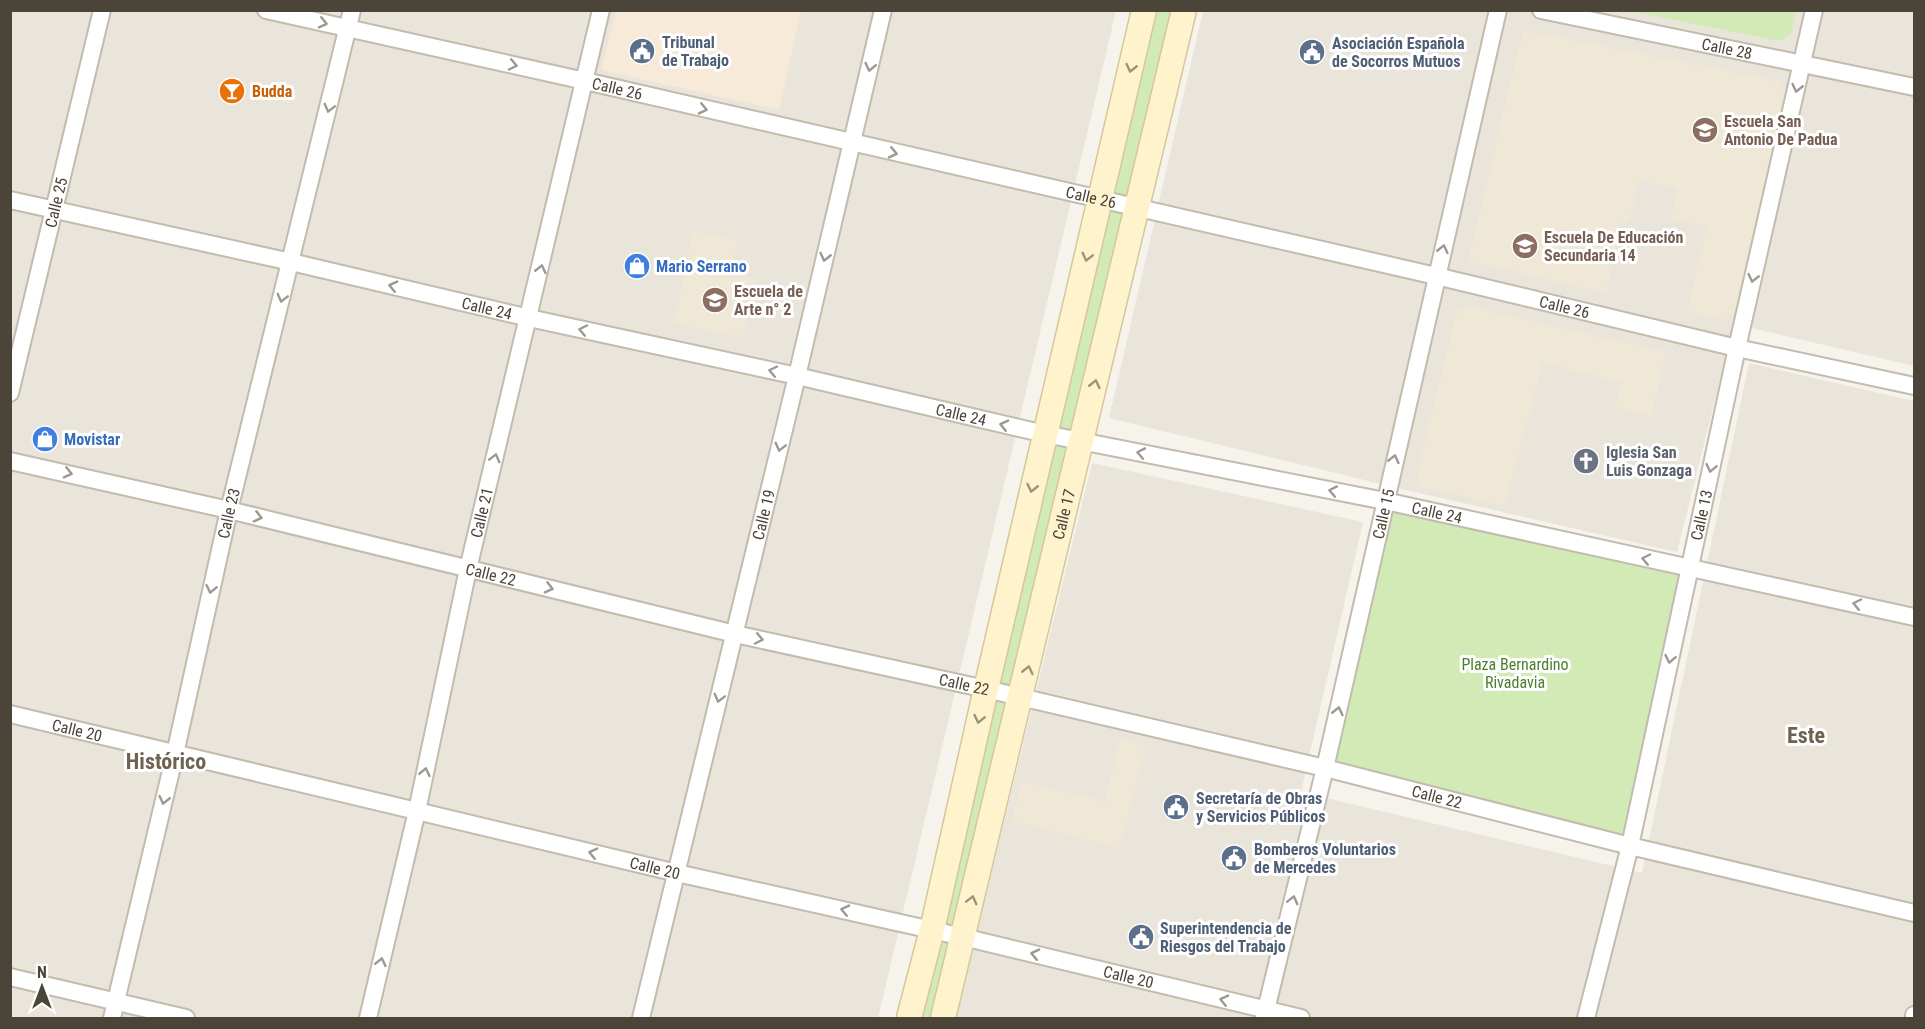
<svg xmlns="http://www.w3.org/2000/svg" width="1925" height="1029" viewBox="0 0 1925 1029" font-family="'Roboto Condensed',sans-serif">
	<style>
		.residential { fill: #eae5da }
		.commercial { fill: #f7ead8 }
		.education { fill: #efe8d6 }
		.green { fill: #d2eab5 }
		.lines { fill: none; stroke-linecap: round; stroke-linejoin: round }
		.street-casing { stroke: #c2bbae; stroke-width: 20 }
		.secondary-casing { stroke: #d6c79b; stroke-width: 27 }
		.street { stroke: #fff; stroke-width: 16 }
		.secondary { stroke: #fff3cd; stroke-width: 24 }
		.oneway { stroke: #9c9892 }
		.oneway2 { stroke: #9c937c }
		.labels { text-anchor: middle; stroke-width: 6; stroke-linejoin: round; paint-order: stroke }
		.service-label { font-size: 16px; font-weight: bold; fill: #4e5e75; stroke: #fff; text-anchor: start }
		.street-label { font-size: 16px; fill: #4b4439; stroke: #fff }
		.food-label { font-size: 16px; font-weight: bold; fill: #c56008; stroke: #fff; text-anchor: start }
		.education-label { font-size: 16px; font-weight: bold; fill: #785e54; stroke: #fff; text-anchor: start }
		.shop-label { font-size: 16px; font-weight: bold; fill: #366cbe; stroke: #fff; text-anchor: start }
		.worship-label { font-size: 16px; font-weight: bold; fill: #5b616d; stroke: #fff; text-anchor: start }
		.park-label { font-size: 16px; fill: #4a7f2a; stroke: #fff }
		.district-label { font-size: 22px; font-weight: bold; fill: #6e6250; stroke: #fff }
	</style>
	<rect width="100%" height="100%" fill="#f6f3ec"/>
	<g class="residential">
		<polygon points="10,11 1116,11 878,1018 11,1018"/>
		<polygon points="1203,11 1914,11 1914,366 1734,324 1677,552 1393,487 1109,418"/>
		<polygon points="1749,363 1914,401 1914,1018 956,1018 1092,463 1363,522 1301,792 1642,873"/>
	</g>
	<polygon class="commercial" points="616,11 801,11 779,110 601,70"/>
	<g class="education">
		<polygon points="1523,30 1778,81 1786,95 1734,313 1723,320 1687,311 1707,227 1671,219 1677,188 1639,180 1629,222 1621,221 1606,293 1468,261"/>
		<polygon points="693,230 738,240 731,272 757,278 742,338 674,323"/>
		<polygon points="1467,306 1666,352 1651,416 1615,408 1622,382 1542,363 1505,506 1421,487 1417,476 1457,310"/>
		<polygon points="1121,739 1146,745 1120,848 1012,821 1022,782 1105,801"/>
	</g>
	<g class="green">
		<polygon points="1146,11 1177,11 933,1018 910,1018"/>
		<polygon points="1629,11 1796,10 1796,11 1790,35 1779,41"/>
		<polygon points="1385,501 1689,568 1630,846 1325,768"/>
	</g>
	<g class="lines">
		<defs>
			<g id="street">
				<path id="s1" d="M 266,10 L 585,81 L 1436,276 L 1737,348 L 1914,386"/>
				<path id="s2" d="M 1541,10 L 1914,87"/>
				<path id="s3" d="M 10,200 L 291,262 L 529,318 L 797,376 L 1045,434 L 1385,501 L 1914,617"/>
				<path id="s4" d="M 10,393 L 102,10"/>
				<path id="s5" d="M 10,461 L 229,510 L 735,634 L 986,689 L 1325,768 L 1630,846 L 1914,913"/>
				<path id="s6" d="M 10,714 L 677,873 L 963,937 L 1301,1018"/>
				<polyline points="10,977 186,1018"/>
				<path id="s7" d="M 112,1018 L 175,754 L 229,510 L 352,10"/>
				<path id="s8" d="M 368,1018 L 417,811 L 468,569 L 601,10"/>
				<path id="s9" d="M 641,1018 L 797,376 L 883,10"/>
				<path id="s10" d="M 1264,1018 L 1325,768 L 1498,10"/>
				<path id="s11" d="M 1586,1018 L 1630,846 L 1737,348 L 1814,10"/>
				<polyline points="1914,1018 1914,1015"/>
			</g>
			<g id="secondary">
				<polyline points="909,1018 932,930 986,689 1144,10"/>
				<path id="s12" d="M 943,1018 L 1184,10"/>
			</g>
		</defs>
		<use href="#street" class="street-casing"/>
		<use href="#secondary" class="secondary-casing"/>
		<use href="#street" class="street"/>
		<use href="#secondary" class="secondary"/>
	</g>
	<defs><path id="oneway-chevron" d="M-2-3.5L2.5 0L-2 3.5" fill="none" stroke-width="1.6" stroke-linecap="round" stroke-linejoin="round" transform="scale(1.5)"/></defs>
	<g class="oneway">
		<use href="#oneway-chevron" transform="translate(323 23) rotate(13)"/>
		<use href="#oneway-chevron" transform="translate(513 65) rotate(12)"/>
		<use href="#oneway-chevron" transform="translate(870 67) rotate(103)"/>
		<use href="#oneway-chevron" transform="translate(1797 88) rotate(103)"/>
		<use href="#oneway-chevron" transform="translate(329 108) rotate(104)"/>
		<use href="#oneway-chevron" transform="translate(703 109) rotate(13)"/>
		<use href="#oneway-chevron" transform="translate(893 153) rotate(13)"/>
		<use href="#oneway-chevron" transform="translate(1443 249) rotate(-77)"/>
		<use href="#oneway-chevron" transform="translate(825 257) rotate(103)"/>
		<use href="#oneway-chevron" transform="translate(541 269) rotate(-77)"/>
		<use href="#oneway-chevron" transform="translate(1753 278) rotate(103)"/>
		<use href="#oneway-chevron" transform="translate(393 286) rotate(-167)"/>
		<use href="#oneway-chevron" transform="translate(282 298) rotate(104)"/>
		<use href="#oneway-chevron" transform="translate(583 330) rotate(-168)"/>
		<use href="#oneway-chevron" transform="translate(773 371) rotate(-168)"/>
		<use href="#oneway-chevron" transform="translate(1004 425) rotate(-167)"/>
		<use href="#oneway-chevron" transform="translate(780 447) rotate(104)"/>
		<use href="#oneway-chevron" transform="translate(1141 453) rotate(-169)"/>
		<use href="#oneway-chevron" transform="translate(495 458) rotate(-76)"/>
		<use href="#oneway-chevron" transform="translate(1394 459) rotate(-77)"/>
		<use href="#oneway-chevron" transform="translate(1711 468) rotate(102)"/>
		<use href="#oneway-chevron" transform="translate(68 473) rotate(13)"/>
		<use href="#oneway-chevron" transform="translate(1333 491) rotate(-169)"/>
		<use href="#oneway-chevron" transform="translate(258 517) rotate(14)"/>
		<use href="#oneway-chevron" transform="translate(1646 559) rotate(-168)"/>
		<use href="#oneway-chevron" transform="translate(549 588) rotate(14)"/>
		<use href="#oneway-chevron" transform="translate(211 589) rotate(102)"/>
		<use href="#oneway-chevron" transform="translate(1857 604) rotate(-168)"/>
		<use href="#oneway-chevron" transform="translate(759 639) rotate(12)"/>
		<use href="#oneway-chevron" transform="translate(1670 659) rotate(102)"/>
		<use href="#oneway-chevron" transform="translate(719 698) rotate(104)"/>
		<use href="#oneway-chevron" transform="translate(1338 711) rotate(-77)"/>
		<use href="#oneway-chevron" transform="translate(425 772) rotate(-78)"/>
		<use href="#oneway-chevron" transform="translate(164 800) rotate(103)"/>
		<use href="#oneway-chevron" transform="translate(593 853) rotate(-167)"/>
		<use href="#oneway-chevron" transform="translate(1293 900) rotate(-76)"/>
		<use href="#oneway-chevron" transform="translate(845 910) rotate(-167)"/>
		<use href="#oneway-chevron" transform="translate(1035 954) rotate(-167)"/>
		<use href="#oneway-chevron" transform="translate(381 962) rotate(-77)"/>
		<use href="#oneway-chevron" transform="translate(1224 1000) rotate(-167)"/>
	</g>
	<g class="oneway2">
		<use href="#oneway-chevron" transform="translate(1131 68) rotate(103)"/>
		<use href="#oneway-chevron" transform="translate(1087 257) rotate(104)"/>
		<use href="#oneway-chevron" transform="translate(1095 384) rotate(-77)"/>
		<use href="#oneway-chevron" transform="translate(1032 488) rotate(103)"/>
		<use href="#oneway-chevron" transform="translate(1028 670) rotate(-77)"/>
		<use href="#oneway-chevron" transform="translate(979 719) rotate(103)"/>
		<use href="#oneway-chevron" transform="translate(972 900) rotate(-76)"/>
	</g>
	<defs>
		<symbol id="civic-disc" viewBox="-11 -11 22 22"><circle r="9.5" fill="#5c6f8a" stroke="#fff"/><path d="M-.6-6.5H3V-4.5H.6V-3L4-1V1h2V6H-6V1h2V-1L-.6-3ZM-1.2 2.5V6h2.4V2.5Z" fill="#fff"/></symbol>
		<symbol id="bar-disc" viewBox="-11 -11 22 22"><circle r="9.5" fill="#e8710a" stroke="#fff"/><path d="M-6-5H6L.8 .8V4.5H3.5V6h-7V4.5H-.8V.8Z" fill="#fff"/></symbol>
		<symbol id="school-disc" viewBox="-11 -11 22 22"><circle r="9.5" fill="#8d6e63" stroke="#fff"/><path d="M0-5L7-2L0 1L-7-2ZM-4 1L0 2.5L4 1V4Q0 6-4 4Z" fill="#fff"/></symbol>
		<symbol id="shop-disc" viewBox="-11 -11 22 22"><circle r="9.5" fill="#3f7fe0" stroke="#fff"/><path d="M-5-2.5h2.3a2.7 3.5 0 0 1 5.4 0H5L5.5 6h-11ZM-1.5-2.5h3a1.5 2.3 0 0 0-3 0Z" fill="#fff"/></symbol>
		<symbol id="church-disc" viewBox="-11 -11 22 22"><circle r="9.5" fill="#6b7280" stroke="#fff"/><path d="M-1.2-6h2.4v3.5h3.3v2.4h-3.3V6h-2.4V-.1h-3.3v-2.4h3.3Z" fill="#fff"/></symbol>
	</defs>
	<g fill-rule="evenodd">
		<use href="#civic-disc" x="627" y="36" width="30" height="30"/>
		<use href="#civic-disc" x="1297" y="37" width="30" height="30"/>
		<use href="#bar-disc" x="217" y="76" width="30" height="30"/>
		<use href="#school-disc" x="1690" y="115" width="30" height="30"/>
		<use href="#school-disc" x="1510" y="231" width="30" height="30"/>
		<use href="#shop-disc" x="622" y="251" width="30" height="30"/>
		<use href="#school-disc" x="700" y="285" width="30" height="30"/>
		<use href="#shop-disc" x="30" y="424" width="30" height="30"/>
		<use href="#church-disc" x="1571" y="446" width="30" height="30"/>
		<use href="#civic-disc" x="1161" y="792" width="30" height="30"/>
		<use href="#civic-disc" x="1219" y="843" width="30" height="30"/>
		<use href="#civic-disc" x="1126" y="922" width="30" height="30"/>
	</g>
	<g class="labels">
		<g class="service-label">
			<text x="662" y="48">Tribunal<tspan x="662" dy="18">de Trabajo</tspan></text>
			<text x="1332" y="49">Asociación Española<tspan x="1332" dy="18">de Socorros Mutuos</tspan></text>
			<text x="1196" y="804">Secretaría de Obras<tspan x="1196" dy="18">y Servicios Públicos</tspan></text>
			<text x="1254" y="855">Bomberos Voluntarios<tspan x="1254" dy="18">de Mercedes</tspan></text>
			<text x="1160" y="934">Superintendencia de<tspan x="1160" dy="18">Riesgos del Trabajo</tspan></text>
		</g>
		<g class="street-label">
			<text dy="6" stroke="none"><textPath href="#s2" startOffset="190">Calle 28</textPath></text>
			<text dy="6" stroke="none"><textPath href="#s1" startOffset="360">Calle 26</textPath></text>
			<text dy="6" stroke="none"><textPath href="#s1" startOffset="846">Calle 26</textPath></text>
			<text dy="6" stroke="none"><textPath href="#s4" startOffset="196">Calle 25</textPath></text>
			<text dy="6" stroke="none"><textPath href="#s1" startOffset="1332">Calle 26</textPath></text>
			<text dy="6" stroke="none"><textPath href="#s3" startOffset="489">Calle 24</textPath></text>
			<text dy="6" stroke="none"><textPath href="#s3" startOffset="975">Calle 24</textPath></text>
			<text dy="6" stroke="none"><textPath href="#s3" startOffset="1461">Calle 24</textPath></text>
			<text dy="6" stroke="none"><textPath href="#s7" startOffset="518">Calle 23</textPath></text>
			<text dy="6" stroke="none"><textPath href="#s8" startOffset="518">Calle 21</textPath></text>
			<text dy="6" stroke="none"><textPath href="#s9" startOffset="518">Calle 19</textPath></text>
			<text dy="6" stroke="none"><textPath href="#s12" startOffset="518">Calle 17</textPath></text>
			<text dy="6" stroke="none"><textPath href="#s10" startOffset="518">Calle 15</textPath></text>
			<text dy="6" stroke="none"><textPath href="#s11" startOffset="516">Calle 13</textPath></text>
			<text dy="6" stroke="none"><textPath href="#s5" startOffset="494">Calle 22</textPath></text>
			<text dy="6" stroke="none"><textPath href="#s5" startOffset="980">Calle 22</textPath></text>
			<text dy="6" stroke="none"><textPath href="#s6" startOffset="69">Calle 20</textPath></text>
			<text dy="6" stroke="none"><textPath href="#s5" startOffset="1466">Calle 22</textPath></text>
			<text dy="6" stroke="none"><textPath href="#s6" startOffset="663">Calle 20</textPath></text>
			<text dy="6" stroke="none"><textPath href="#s6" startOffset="1149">Calle 20</textPath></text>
		</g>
		<g class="food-label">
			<text x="252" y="97">Budda</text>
		</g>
		<g class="education-label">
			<text x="1724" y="127">Escuela San<tspan x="1724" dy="18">Antonio De Padua</tspan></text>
			<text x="1544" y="243">Escuela De Educación<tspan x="1544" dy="18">Secundaria 14</tspan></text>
			<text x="734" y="297">Escuela de<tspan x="734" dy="18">Arte n° 2</tspan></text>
		</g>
		<g class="shop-label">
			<text x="656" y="272">Mario Serrano</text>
			<text x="64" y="445">Movistar</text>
		</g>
		<g class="worship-label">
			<text x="1606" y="458">Iglesia San<tspan x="1606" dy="18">Luis Gonzaga</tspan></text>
		</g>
		<g class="park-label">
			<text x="1515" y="670">Plaza Bernardino<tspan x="1515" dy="18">Rivadavia</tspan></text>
		</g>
		<g class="district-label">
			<text x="1806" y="743">Este</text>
			<text x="166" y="769">Histórico</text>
		</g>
	</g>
	<rect width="1925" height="1029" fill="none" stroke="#4b4439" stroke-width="24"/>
	<g transform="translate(42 987)" stroke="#ffffff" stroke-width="4.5" paint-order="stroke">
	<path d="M0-4.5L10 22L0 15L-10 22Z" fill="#4b4439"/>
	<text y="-9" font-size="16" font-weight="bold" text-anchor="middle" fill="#4b4439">N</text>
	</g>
</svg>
